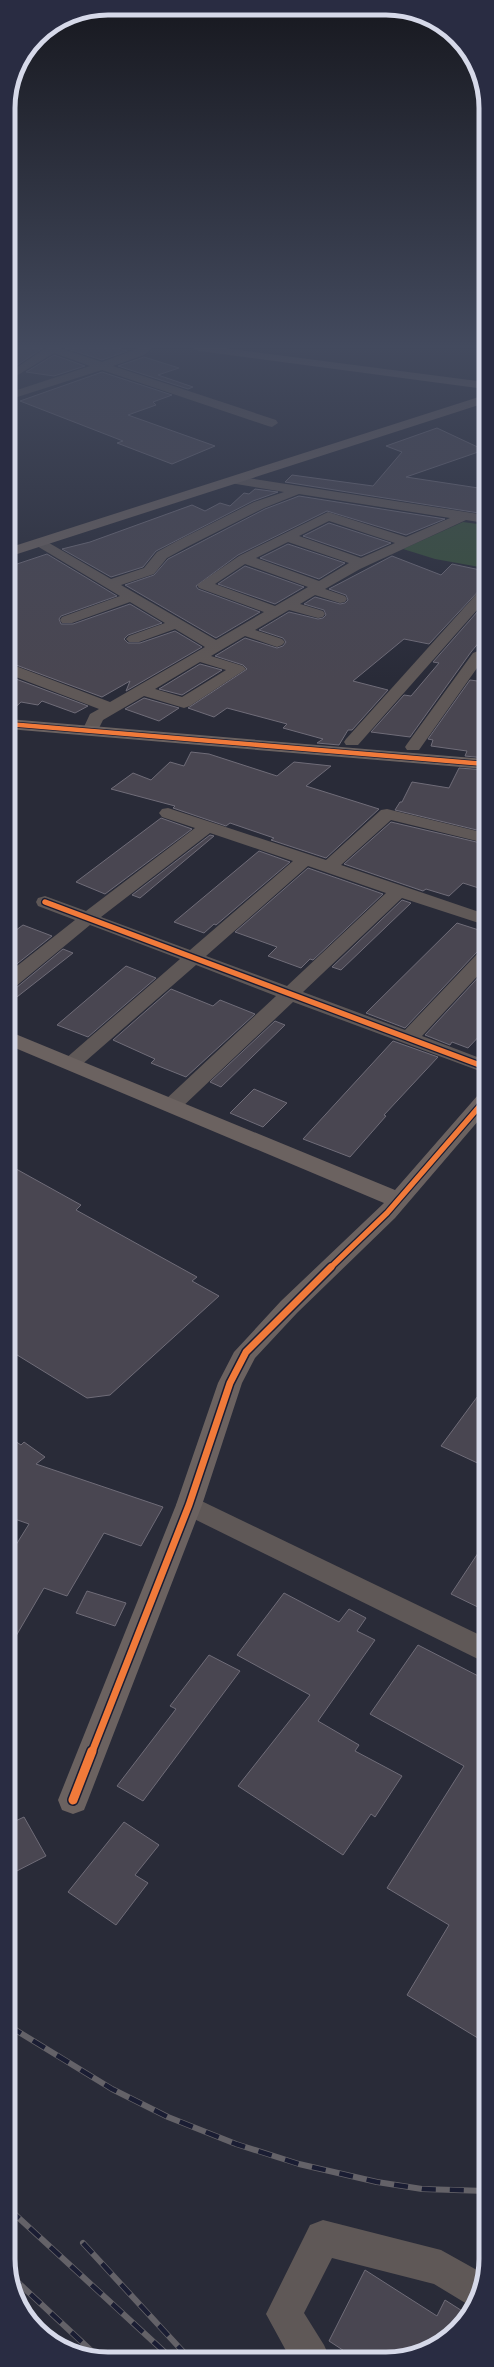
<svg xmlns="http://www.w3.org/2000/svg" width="494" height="2367" viewBox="0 0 494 2367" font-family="'Crimson Pro',serif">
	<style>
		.green { fill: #38513b }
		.building { fill: #494651; stroke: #6f6c78 }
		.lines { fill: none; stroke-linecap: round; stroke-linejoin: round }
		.street { fill: #5f5857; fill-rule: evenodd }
		.secondary { fill: #6b6260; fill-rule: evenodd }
		.highway { fill: #706766; fill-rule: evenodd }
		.rail-casing { stroke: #646268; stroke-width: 6 }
		.rail { stroke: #1a1d33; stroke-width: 4.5; stroke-dasharray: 14; stroke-linecap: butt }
		.cycleway-far3-casing { stroke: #1a1d33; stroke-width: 6 }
		.cycleway-far2-casing { stroke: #1a1d33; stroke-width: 8 }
		.cycleway-far1-casing { stroke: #1a1d33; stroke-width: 10 }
		.cycleway-casing { stroke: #1a1d33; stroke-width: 12 }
		.cycleway-far3 { stroke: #f17a3a; stroke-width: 4.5 }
		.cycleway-far2 { stroke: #f17a3a; stroke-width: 5.5 }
		.cycleway-far1 { stroke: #f17a3a; stroke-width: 7 }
		.cycleway { stroke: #f17a3a; stroke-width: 9 }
		.rim { fill: none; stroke: #d6d9e9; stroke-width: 5 }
	</style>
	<rect width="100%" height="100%" fill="#292b38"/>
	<polygon class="green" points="463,522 485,525 485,568 435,559 403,549"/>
	<g class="building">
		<polygon points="8,348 43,348 10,370 8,369"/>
		<polygon points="65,348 118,348 127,351 102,360"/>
		<polygon points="54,355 85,366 54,376 26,372"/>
		<polygon points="144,357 179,368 158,375 193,387 188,389 118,366"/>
		<polygon points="102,372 172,395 153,402 156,405 128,415 215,446 172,464 117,443 123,441 20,401"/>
		<polygon points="437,428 484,450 406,477 485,489 485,514 285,482 292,475 373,486 402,452 386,446"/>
		<polygon points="255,489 278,492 253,501 156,551 143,567 111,577 62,549 90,542 192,505 205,511 220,503 230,506 244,493 249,494"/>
		<polygon points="299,496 445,519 406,535 327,511 238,555 196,586 198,589 260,612 216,638 125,585 154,575 168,559 265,509"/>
		<polygon points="329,523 391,543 361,556 303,536"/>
		<polygon points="288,544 345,563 319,579 260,558"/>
		<polygon points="47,554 117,596 61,616 59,619 61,624 73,624 130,604 162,623 128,635 124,639 128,643 140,643 175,631 202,647 126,691 130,681 102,697 8,662 8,567"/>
		<polygon points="392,556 441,575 452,564 485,571 485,584 429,644 404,639 353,681 388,690 352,730 348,730 339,745 317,743 323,739 283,728 287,724 227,708 214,717 188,708 247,669 243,665 215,656 245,638 277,648 283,646 286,642 283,638 259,630 289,612 318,619 323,618 326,615 324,610 304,604 315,597 340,604 345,603 348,600 346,595 329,589"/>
		<polygon points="245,566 304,587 275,604 218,584"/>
		<polygon points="478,611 485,613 485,635 471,652 410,737 371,732 404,695 411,696 439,663 433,662"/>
		<polygon points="200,664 222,670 182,695 159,689"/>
		<polygon points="8,676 88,706 75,713 42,701 38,705 21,702 8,714"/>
		<polygon points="470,680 485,682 485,758 465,756 467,751 431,746 433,740 428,739"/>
		<polygon points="144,698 179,708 159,721 125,709"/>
		<polygon points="191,752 209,754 277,776 294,762 331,766 306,786 379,809 326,858 271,840 274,838 230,823 226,826 173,808 175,806 111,789 133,773 151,780 170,762 184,766"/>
		<polygon points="459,768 485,770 485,832 395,810 400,802 402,802 412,782 449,788"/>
		<polygon points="161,818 192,829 105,894 76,882"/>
		<polygon points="391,822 485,844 485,890 463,883 449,896 426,889 423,891 344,864"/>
		<polygon points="210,835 214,836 140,898 132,895"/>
		<polygon points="259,851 290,862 216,925 214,924 204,933 174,922"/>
		<polygon points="308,868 383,894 313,960 310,959 301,968 268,956 277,947 235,932"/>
		<polygon points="402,900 411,903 341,970 332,967"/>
		<polygon points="457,923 485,932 485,950 477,952 405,1028 366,1013"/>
		<polygon points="23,925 52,936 8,971 8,936"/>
		<polygon points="63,949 73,953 8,1004 8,990 16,988"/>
		<polygon points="126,966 156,978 88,1037 57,1025"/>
		<polygon points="485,970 485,1030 468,1048 452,1042 450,1045 425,1035"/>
		<polygon points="171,989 213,1006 220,1000 255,1014 186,1077 151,1063 155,1059 113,1040"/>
		<polygon points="275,1021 285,1025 221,1087 210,1082"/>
		<polygon points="393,1041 438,1057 384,1115 386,1116 350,1157 303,1139"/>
		<polygon points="254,1089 287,1103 263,1127 230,1113"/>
		<polygon points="9,1165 81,1205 76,1210 197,1277 192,1281 219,1296 110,1395 87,1398 9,1350"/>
		<polygon points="486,1385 486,1467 441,1446"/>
		<polygon points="9,1437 21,1445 24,1442 45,1457 36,1464 163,1507 141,1546 104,1533 67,1596 44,1588 9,1648 9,1556 29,1524 9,1517"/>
		<polygon points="486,1541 486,1611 451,1594"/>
		<polygon points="87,1591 126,1603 115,1626 76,1613"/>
		<polygon points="284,1593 339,1622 349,1609 366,1618 357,1631 375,1640 318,1721 359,1745 355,1751 402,1776 375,1817 371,1814 343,1855 238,1786 310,1695 237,1655"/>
		<polygon points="418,1645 486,1680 486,2043 407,1995 449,1925 387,1888 464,1766 370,1714"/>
		<polygon points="209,1655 240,1671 143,1801 117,1786 176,1709 170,1706"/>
		<polygon points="24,1817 46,1856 9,1875 9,1824"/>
		<polygon points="124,1822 159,1845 135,1875 148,1883 116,1925 68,1892"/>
		<polygon points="365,2270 437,2316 445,2300 467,2314 457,2330 430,2349 399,2358 355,2358 329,2341"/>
	</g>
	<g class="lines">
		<g class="street">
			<polygon points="46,348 60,348 102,362 139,348 152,348 144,355 113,366 276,420 278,423 272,427 268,426 102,370 8,400 8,393 90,366 54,353 8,381 8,373"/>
			<path d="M 235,476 L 485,515 L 485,523 L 466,520 L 360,569 L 325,589 L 345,596 L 347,599 L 345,602 L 340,603 L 315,595 L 300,604 L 323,611 L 325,614 L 323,617 L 318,618 L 289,610 L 255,630 L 282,639 L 285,642 L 282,645 L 277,647 L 245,636 L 211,656 L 243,666 L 246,669 L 190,706 L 184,708 L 144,696 L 103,720 L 96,734 L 84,734 L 82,731 L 90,714 L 99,709 L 8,674 L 8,663 L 110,702 L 205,647 L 175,629 L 139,642 L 129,642 L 126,639 L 129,636 L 165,623 L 130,602 L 72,623 L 62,623 L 60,620 L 62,617 L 120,596 L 32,543 L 39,539 L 44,540 L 111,579 L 144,568 L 157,552 L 177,541 L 254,502 L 284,492 L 230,483 L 229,480 ZM 299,494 L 450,518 L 406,537 L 328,512 L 239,556 L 197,585 L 199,588 L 264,612 L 216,640 L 121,585 L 154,574 L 167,558 L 187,547 L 264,508 ZM 329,521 L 395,543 L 361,558 L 299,536 ZM 288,542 L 349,563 L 319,581 L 256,558 ZM 245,564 L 308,587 L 275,606 L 215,584 ZM 200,662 L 226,670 L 182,697 L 155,689 Z"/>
			<polygon points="485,589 485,601 358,745 346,745 344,742 346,739 480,590"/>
			<polygon points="478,651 485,653 485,661 482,661 419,750 407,750 405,747 407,744 473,653"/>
			<path d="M 168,808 L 326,860 L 381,810 L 387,809 L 485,833 L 485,843 L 391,820 L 341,865 L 485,914 L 485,925 L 402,898 L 303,992 L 405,1030 L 478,953 L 485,951 L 485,968 L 422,1036 L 485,1060 L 485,1073 L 293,1002 L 179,1110 L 172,1112 L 165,1110 L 162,1105 L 165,1100 L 276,996 L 196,965 L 79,1067 L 72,1069 L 65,1067 L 62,1063 L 65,1059 L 180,959 L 90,925 L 15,987 L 8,989 L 8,973 L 75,920 L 38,906 L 36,902 L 38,898 L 45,896 L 86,911 L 195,828 L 162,817 L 159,813 L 162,809 ZM 210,833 L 293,861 L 190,950 L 101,917 ZM 308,866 L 386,893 L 287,986 L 206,956 Z"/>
			<polygon points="189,1495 486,1638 486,1663 180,1512 176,1505 180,1498"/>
			<polygon points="323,2220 441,2250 484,2274 478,2298 472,2307 434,2284 332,2258 304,2313 324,2345 330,2358 290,2358 266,2314 310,2225"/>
		</g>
		<g class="secondary">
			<polygon points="485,395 485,403 8,557 8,548"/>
			<polygon points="8,719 485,759 485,769 8,729"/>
			<polygon points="8,1031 395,1190 478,1095 485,1093 485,1113 395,1218 297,1313 255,1358 242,1383 202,1505 88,1800 84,1810 73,1814 62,1810 58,1800 176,1505 218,1383 234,1352 281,1301 384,1203 8,1045"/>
		</g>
		<polygon class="highway" points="193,348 224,348 485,382 485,389 199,351"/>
		<defs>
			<g id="rail">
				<polyline points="9,2026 112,2089 168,2117 236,2144 299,2164 377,2182 422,2189 486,2191"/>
				<polyline points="9,2209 170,2357"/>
				<polyline points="83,2243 188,2357"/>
				<polyline points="10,2275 98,2357"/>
			</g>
		</defs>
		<use href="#rail" class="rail-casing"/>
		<use href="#rail" class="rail"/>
		<defs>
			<polyline id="cycleway-far3" points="8,724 485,764"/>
			<g id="cycleway-far2">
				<polyline points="45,902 485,1067"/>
				<polyline points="330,1268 387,1213 485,1100"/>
			</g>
			<polyline id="cycleway-far1" points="92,1752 189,1505 230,1383 246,1352 331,1267"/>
			<polyline id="cycleway" points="73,1800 92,1751"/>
		</defs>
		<use href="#cycleway-far3" class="cycleway-far3-casing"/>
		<use href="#cycleway-far2" class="cycleway-far2-casing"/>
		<use href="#cycleway-far1" class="cycleway-far1-casing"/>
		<use href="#cycleway" class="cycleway-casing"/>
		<use href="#cycleway-far3" class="cycleway-far3"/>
		<use href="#cycleway-far2" class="cycleway-far2"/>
		<use href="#cycleway-far1" class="cycleway-far1"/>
		<use href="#cycleway" class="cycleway"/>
	</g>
	<linearGradient id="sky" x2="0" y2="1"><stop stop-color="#17181f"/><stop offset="0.51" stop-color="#434a5e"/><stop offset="1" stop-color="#434a5e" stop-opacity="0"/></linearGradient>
	<rect width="494" height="679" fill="url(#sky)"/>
	<path d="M0 0H494V2367H0ZM108 15H386A93 93 0 0 1 479 108V2259A93 93 0 0 1 386 2352H108A93 93 0 0 1 15 2259V108A93 93 0 0 1 108 15Z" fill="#292c42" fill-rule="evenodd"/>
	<path class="rim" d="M108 15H386A93 93 0 0 1 479 108V2259A93 93 0 0 1 386 2352H108A93 93 0 0 1 15 2259V108A93 93 0 0 1 108 15Z"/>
</svg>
